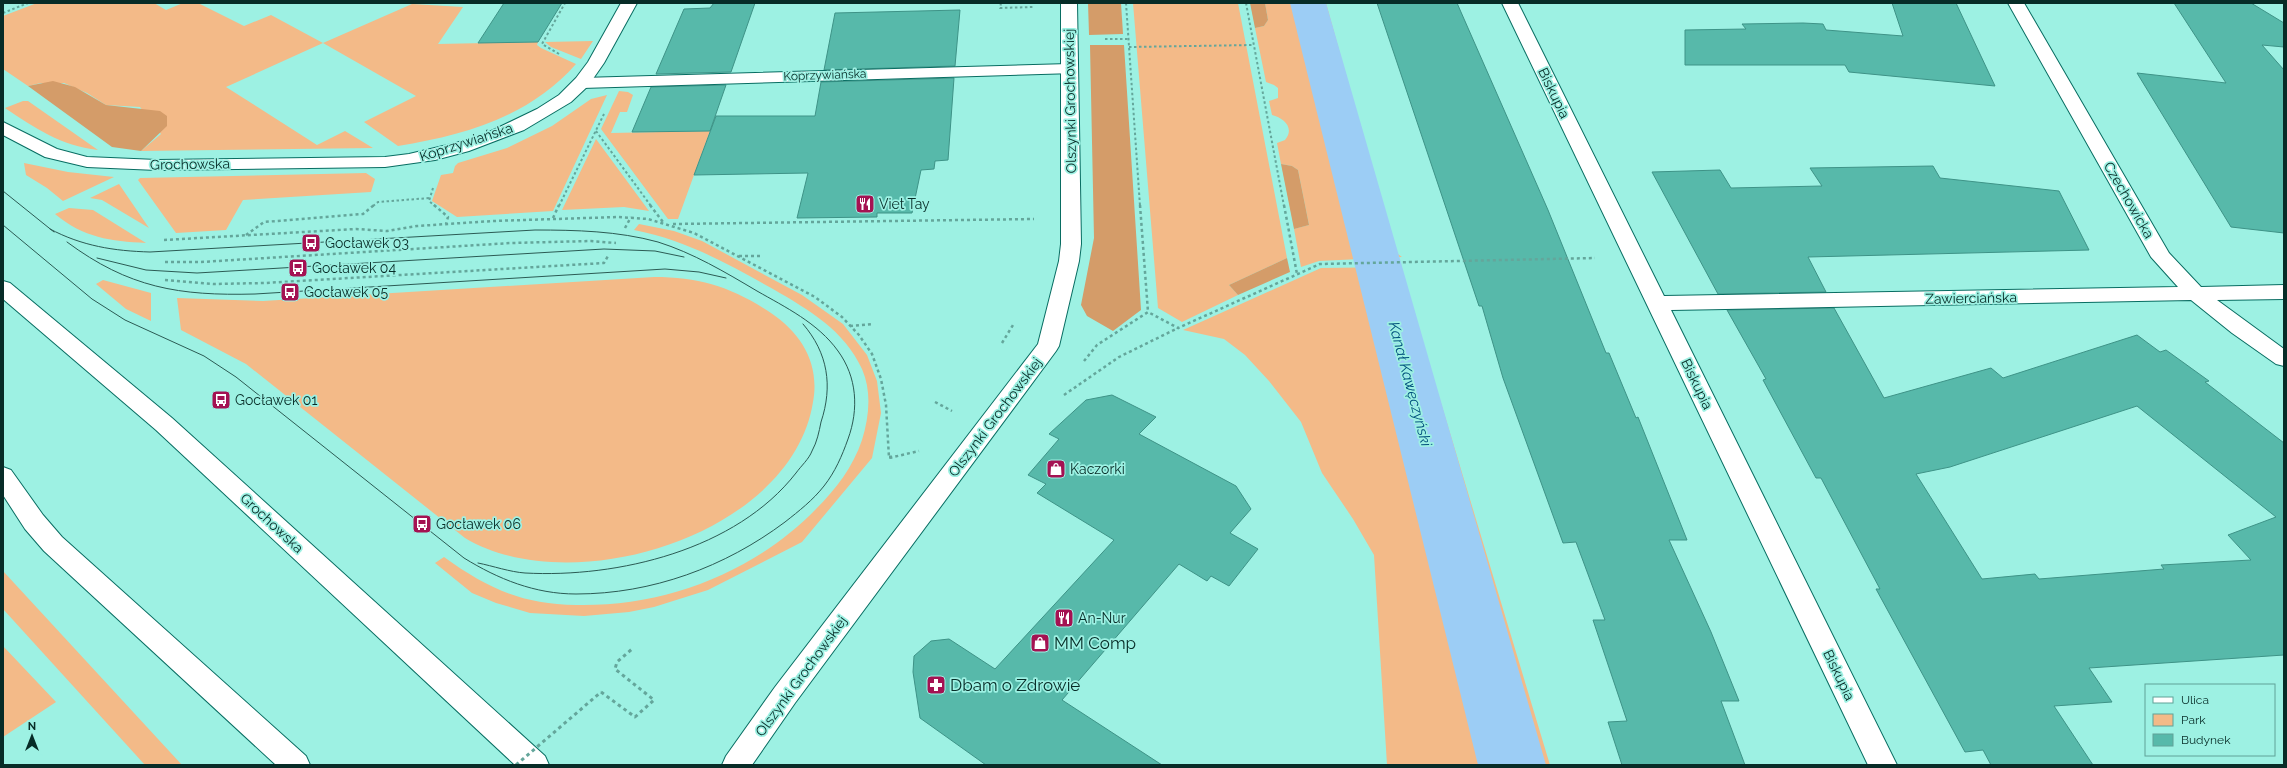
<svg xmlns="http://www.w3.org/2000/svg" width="2287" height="768" viewBox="0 0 2287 768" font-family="Raleway,sans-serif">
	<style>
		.green { fill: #f3ba88 }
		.forest { fill: #d49c69 }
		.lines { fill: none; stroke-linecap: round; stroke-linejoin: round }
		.canal { fill: #9ccdf5; fill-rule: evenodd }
		.building { fill: #57b9aa; stroke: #3e9387; fill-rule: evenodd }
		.service-casing { stroke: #086d62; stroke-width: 2 }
		.minor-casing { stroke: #086d62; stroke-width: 2 }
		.secondary-casing { stroke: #086d62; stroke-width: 2 }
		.path-far2 { stroke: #64a69b; stroke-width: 2; stroke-dasharray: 2.5 2.5; stroke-linecap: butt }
		.path-far1 { stroke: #64a69b; stroke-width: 2.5; stroke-dasharray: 3 3; stroke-linecap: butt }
		.path { stroke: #64a69b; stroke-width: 3; stroke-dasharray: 3.5 3.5; stroke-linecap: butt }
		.service { fill: #fff; fill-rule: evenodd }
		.minor { fill: #fff; fill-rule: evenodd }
		.secondary { fill: #fff; fill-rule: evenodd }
		.tram { stroke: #2b5b54; stroke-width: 1 }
		.path-bridge { stroke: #64a69b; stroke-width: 3; stroke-dasharray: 3.5 3.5; stroke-linecap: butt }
		.labels { text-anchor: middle; stroke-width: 3.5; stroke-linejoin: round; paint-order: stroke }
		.far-street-label { font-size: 12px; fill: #072c27; stroke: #9df1e3 }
		.street-label { font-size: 14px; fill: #072c27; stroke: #9df1e3 }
		.poi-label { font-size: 14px; fill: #072c27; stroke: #9df1e3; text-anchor: start }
		.water-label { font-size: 15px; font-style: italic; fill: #00507d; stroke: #9df1e3 }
		.near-poi-label { font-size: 17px; fill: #072c27; stroke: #9df1e3; text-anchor: start }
	</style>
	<rect width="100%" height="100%" fill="#9df1e3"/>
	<g class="green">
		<path d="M 37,3 L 154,3 L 166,10 L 183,3 L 198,3 L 244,26 L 271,15 L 323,43 L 412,4 L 463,7 L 438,44 L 538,42 L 537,45 L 541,48 L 576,64 C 529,117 465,135 398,146 L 364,122 L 416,96 L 323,43 L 226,87 L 317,145 L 345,131 L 373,148 L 141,151 L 161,134 L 140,107 L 106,105 L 87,93 L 64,83 L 41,83 L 28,86 L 3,69 L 3,16 Z"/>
		<polygon points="1133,3 1238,3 1287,258 1229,285 1238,295 1182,322 1158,308"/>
		<path d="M 1265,3 L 1326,3 L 1395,252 L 1402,257 L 1319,261 L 1301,267 L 1294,229 L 1309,225 L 1298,170 L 1292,166 L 1281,164 L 1277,143 L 1285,140 C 1295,128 1284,118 1272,115 L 1269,101 L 1278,98 L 1278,88 L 1274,85 L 1266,82 L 1255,28 L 1264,26 L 1268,20 Z"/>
		<polygon points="593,41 581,59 551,47 545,42"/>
		<polygon points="619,91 628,92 633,95 627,112 620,112 611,133 710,131 678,219 668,219 601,129"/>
		<polygon points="607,95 553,211 457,217 432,201 441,175 453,173 455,166 458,163 507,148 552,126 591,99"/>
		<path d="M 23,101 L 28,101 L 98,150 C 61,146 35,128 5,108 Z"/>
		<polygon points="596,139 649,211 624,207 562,210"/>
		<polygon points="24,163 68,172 114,177 63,201 47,188 26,175"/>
		<polygon points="366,173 375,179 371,192 243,200 226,230 176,233 138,180 140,178"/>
		<polygon points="119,184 149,228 102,200 90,198"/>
		<path d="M 69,208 L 93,210 L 146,243 C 110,241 84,238 55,214 Z"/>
		<path d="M 639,224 L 674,231 L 702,241 L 802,295 L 843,324 L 867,355 L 877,381 L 881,413 L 872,458 L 802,542 L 708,590 L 654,607 L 629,612 L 584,616 L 530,613 L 496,603 L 472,593 L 435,563 L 444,557 C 487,588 521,604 576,605 C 664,607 754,573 816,509 C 836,489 853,467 862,440 C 869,417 872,392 862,369 C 844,330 809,310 773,289 C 728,264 686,240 634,230 Z"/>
		<polygon points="1400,267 1550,765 1387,765 1374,555 1353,519 1322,473 1301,422 1269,381 1245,355 1224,339 1183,330 1321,268"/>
		<path d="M 654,277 C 700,277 732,287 771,313 C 802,334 820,364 813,402 C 792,535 572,602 465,538 L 246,364 L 181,330 L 177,298 L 263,301 Z"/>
		<polygon points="103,280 151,293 151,321 126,309 96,284"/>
		<polygon points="3,571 182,765 145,765 3,609"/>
		<polygon points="3,646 56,702 3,737"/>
	</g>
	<g class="forest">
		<polygon points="1088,3 1121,3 1123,34 1089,35"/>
		<polygon points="1250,3 1265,3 1268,20 1264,26 1255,28"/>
		<polygon points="1090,45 1124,45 1141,310 1113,331 1087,316 1081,305 1094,238"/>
		<polygon points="53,81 75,87 106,105 160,111 167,116 167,126 141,151 112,147 28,86"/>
		<polygon points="1281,164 1292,166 1298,170 1309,225 1294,229"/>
		<polygon points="1287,258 1290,272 1238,295 1229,285"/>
	</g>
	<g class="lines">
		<polygon class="canal" points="1290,3 1326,3 1546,765 1478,765"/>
	</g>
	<g class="building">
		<polygon points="504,3 562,3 538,42 478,43"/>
		<polygon points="714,3 755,3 731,72 656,74 684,9 710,8"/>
		<polygon points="1377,3 1457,3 1548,210 1606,353 1609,353 1636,418 1638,417 1687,540 1669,540 1711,632 1739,701 1721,701 1745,765 1622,765 1608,722 1627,721 1593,620 1605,620 1576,542 1563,543 1503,378 1482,306 1479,306"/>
		<polygon points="1892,3 1956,3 1995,86 1849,72 1845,65 1685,65 1685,30 1746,29 1742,24 1803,23 1823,24 1826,30 1903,36"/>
		<polygon points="2174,3 2251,3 2284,23 2284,47 2262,45 2284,70 2284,233 2231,227 2137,73 2226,83"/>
		<polygon points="960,10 955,66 824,70 835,13"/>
		<polygon points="954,78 948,160 935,161 934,169 921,170 912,213 877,213 877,217 797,218 808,173 694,175 716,116 815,116 821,82"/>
		<polygon points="726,85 710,131 632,132 651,87"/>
		<polygon points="1933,166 1940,178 2059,191 2089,250 1808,257 1826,292 1718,294 1652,172 1720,170 1731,188 1822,186 1810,168"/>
		<path d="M 1834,308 L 1884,398 L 1991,368 L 2003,378 L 2137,335 L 2160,352 L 2166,350 L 2209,381 L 2205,382 L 2284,443 L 2284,655 L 2089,668 L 2112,702 L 2054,706 L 2093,765 L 1991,765 L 1983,750 L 1965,752 L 1876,589 L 1880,589 L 1821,478 L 1816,478 L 1763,380 L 1766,379 L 1727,310 ZM 2137,406 L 2276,517 L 2228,535 L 2251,560 L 2161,565 L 2164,569 L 2039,579 L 2035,574 L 1982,579 L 1916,474 L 1950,467 Z"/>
		<polygon points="1112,395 1156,417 1139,434 1236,486 1251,509 1230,533 1258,549 1229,586 1211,576 1207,581 1179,564 1062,700 1162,765 986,765 920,718 913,672 914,656 931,641 949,639 995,669 1114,540 1037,493 1046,484 1028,475 1059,439 1049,434 1086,400"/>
	</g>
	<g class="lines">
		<defs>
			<polygon id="service" points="1069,64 1075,65 1077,69 1075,73 582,88 576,87 574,83 576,79 582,78"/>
			<g id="minor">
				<polygon points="621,3 637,3 604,63 588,86 571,102 524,130 469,151 435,160 385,167 157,170 87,167 45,157 3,135 3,122 57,149 87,157 157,160 385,157 409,154 456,143 485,134 537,109 559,95 576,78 588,62"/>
				<polygon points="1061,3 1077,3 1081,244 1079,261 1059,346 1056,351 795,703 752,765 722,765 726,756 775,687 1038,344 1059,261 1061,244"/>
				<polygon points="1502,3 1518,3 1664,296 2178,287 2151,257 2008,3 2024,3 2169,253 2201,287 2284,285 2284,299 2217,300 2284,349 2284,366 2276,364 2232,333 2191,300 1671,310 1897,765 1868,765"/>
			</g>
			<g id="secondary">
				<polygon points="3,281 10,283 172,418 545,756 549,765 515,765 156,430 3,299"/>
				<polygon points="3,467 11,470 43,515 62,537 306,756 310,765 276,765 44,551 25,529 3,495"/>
			</g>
		</defs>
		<use href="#service" class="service-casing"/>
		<use href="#minor" class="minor-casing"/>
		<use href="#secondary" class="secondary-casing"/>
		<g class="path-far2">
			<polyline points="1001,3 1000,8 1033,7"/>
			<polyline points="1126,3 1140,206"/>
			<polyline points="1246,3 1284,206"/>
			<polyline points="3,13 28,3"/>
			<polyline points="1105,39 1129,39"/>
			<polyline points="1129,47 1254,45"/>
			<polyline points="559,54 542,44 565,3"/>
			<polyline points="596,131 651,206"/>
			<polyline points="433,188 429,201 435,206"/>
			<polyline points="373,206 378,202 430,198"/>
			<polyline points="559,206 604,114"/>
		</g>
		<g class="path-far1">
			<polyline points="434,205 448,217 446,224"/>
			<polyline points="650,205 663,222"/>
			<polyline points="1140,205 1148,312"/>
			<polyline points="1284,205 1297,274"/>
			<polyline points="553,218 559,205"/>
			<polyline points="673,224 1034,219"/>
			<polyline points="625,228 631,217"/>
			<polyline points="246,235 264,222 363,214 374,205"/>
			<polyline points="164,240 356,229 387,231 417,226 493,221 618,217 648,219 694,233 815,297 842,317 859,335 872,354 881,379 886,405 889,458 919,451"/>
			<polyline points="739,256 760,256"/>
			<polyline points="165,262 201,262 511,243 591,241 616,243"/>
			<polyline points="165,280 213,284 265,283 604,263 608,256"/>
			<polyline points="850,326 873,324"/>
			<polyline points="1002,343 1013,325"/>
			<polyline points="1084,361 1097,345 1148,312 1178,328 1320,264 1595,258"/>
			<polyline points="1064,395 1119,357 1178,328"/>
			<polyline points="935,402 952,411"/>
		</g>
		<g class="path">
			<polyline points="889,457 892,457"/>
			<polyline points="601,692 635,717 654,700 615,669 617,662 632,649"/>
		</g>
		<use href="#service" class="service"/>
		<use href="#minor" class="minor"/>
		<use href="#secondary" class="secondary"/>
		<g class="tram">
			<polyline points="3,191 54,232"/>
			<path d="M 3,225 L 92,299 L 125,320 L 204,356 L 236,377 L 464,558 C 498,579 535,594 576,594 C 652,594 725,567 785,522 C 799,511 813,500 824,486 C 835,472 842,456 848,439 C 859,409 857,377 838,351 C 818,323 785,307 757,291 C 725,272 693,253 658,242 C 618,231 576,230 535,230 L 150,252 C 114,251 82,246 50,229"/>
			<path d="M 67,242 C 129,288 179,296 255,294 L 665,269 L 699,272 L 726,278"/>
			<polyline points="97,258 146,270 197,273 604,249 655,251 684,257"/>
			<path d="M 478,563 C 493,566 510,572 525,573 C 618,578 736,550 796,473 C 801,466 809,459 812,451 C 817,442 819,432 821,422 C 833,386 828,353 803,324"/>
		</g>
		<polyline class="path-bridge" points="516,765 601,692"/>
	</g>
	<defs>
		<symbol id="restaurant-square" viewBox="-11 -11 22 22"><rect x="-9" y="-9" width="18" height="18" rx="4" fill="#a41252" stroke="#9df1e3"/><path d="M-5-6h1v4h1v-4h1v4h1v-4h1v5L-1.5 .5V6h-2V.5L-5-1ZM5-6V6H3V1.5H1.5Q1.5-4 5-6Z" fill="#fff"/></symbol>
		<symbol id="bus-square" viewBox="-11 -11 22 22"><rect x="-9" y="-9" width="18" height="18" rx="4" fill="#a41252" stroke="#9df1e3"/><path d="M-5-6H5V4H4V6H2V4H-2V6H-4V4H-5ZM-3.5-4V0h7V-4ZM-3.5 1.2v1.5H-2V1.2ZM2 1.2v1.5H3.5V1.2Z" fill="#fff"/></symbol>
		<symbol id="shop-square" viewBox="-11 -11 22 22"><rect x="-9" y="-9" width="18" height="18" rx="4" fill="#a41252" stroke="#9df1e3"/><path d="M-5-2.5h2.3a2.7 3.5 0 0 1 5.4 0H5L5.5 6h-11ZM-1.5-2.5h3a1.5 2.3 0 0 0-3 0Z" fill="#fff"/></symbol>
		<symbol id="pharmacy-square" viewBox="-11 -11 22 22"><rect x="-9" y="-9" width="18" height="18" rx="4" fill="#a41252" stroke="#9df1e3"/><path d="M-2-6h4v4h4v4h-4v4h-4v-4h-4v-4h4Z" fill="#fff"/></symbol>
	</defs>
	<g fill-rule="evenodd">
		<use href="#restaurant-square" x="854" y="193" width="22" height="22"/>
		<use href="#bus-square" x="300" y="232" width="22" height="22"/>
		<use href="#bus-square" x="287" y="257" width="22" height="22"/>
		<use href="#bus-square" x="279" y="281" width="22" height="22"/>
		<use href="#bus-square" x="210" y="389" width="22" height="22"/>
		<use href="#shop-square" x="1045" y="458" width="22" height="22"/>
		<use href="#bus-square" x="411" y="513" width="22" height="22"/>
		<use href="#restaurant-square" x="1053" y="607" width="22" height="22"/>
		<use href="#shop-square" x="1029" y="632" width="22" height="22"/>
		<use href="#pharmacy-square" x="925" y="674" width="22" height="22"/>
	</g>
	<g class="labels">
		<g class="far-street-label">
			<text transform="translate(825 75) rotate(-2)" y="4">Koprzywiańska</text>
		</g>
		<g class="street-label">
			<text transform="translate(1554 93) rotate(64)" y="5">Biskupia</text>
			<text transform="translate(1070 101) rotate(-91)" y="5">Olszynki Grochowskiej</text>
			<text transform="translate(466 142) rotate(-18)" y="5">Koprzywiańska</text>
			<text transform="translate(190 164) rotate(-1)" y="5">Grochowska</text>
			<text transform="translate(2129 200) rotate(60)" y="5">Czechowicka</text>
			<text transform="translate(1971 298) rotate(-1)" y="5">Zawierciańska</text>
			<text transform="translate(1697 384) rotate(64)" y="5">Biskupia</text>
			<text transform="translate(995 417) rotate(-53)" y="5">Olszynki Grochowskiej</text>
			<text transform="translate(272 523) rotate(43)" y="5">Grochowska</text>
			<text transform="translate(1839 675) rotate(64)" y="5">Biskupia</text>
			<text transform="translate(801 676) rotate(-54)" y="5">Olszynki Grochowskiej</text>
		</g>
		<g class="poi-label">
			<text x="879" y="209">Viet Tay</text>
			<text x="325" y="248">Gocławek 03</text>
			<text x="312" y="273">Gocławek 04</text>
			<text x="304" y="297">Gocławek 05</text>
			<text x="235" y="405">Gocławek 01</text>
			<text x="1070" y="474">Kaczorki</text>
			<text x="436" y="529">Gocławek 06</text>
			<text x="1078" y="623">An-Nur</text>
		</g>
		<g class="water-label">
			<text transform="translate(1410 384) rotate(75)" y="5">Kanał Kawęczyński</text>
		</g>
		<g class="near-poi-label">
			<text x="1054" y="649">MM Comp</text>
			<text x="950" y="691">Dbam o Zdrowie</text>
		</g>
	</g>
	<rect width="2287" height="768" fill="none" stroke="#072c27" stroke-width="8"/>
	<rect x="2145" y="684" width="130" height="72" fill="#9df1e3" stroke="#61a298"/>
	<rect x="2153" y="697" width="20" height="6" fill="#ffffff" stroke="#61a298"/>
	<text x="2181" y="704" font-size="12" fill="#072c27">Ulica</text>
	<rect x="2153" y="714" width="20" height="12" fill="#f3ba88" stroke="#61a298"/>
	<text x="2181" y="724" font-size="12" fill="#072c27">Park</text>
	<rect x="2153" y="734" width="20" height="12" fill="#57b9aa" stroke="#61a298"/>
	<text x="2181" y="744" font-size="12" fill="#072c27">Budynek</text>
	<g transform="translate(32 736)" stroke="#9df1e3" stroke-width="3" paint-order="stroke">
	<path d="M0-3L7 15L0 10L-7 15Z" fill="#072c27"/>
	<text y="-6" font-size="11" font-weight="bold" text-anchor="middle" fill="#072c27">N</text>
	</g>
</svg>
